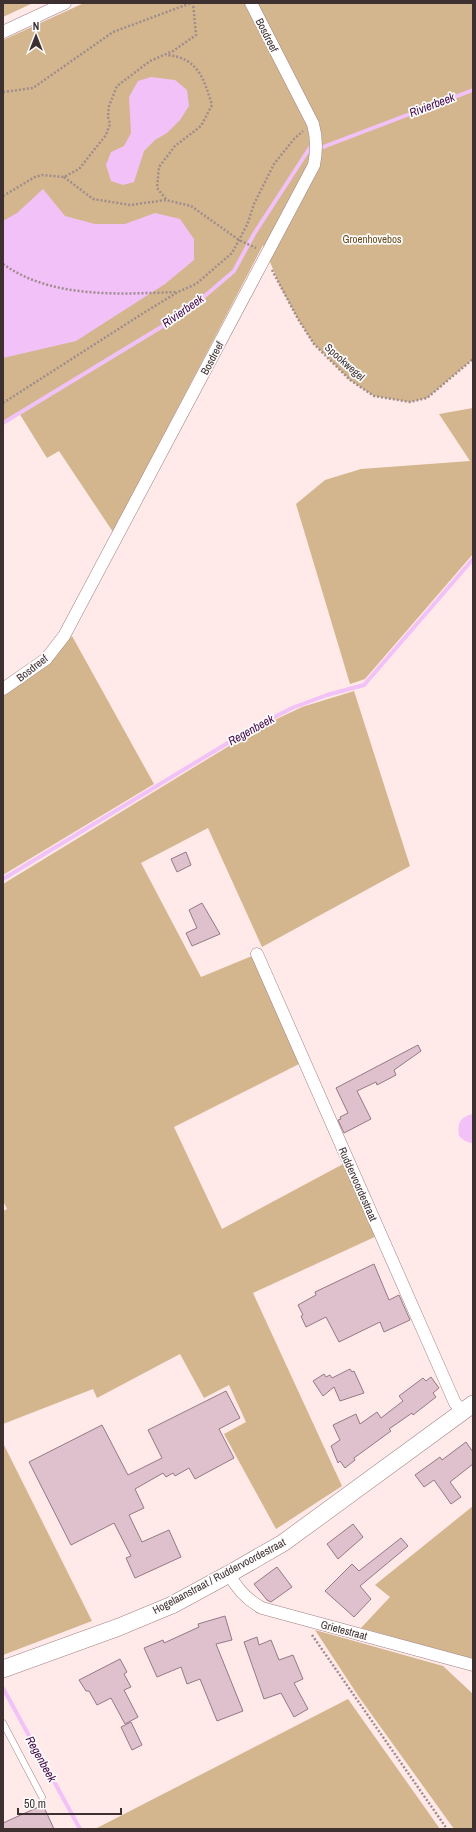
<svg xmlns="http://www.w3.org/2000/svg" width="476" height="1832" viewBox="0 0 476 1832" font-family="'Archivo Narrow',sans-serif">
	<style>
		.green { fill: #d4b68e }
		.water { fill: #f1c1f8 }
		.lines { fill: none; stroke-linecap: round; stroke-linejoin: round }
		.stream { stroke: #f1c1f8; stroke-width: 4 }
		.building { fill: #dfc1ce; stroke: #957985 }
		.lane-casing { stroke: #a18182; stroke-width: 7 }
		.street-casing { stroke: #a18182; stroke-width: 13 }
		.secondary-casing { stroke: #a18182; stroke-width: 18 }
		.path { stroke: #9f8d8d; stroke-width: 2.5; stroke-dasharray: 2 2; stroke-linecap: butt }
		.lane { stroke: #fff; stroke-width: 6 }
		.street { stroke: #fff; stroke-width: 12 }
		.secondary { stroke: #fff; stroke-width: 17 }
		.labels { text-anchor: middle; stroke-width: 3.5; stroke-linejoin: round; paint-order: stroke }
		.street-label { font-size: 11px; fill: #3e3031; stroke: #fcfcfc }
		.park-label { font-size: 11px; fill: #6a4b1f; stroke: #fcfcfc }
		.water-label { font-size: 12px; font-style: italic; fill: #44094c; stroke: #fcfcfc }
	</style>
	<rect width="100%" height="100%" fill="#ffe9e9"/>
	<g class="green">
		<polygon points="3,3 33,3 3,17"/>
		<polygon points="84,3 473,3 473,359 427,398 410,402 374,396 350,380 314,344 298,319 280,286 263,245 113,532 59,451 47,458 19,413 3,423 3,40"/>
		<polygon points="473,408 473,554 365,679 350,684 296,504 325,480 361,469 470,461 439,414"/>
		<polygon points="72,636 154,784 3,875 3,693 50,662"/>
		<polygon points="354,691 410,866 262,947 208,828 141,863 201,977 252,956 301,1063 174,1127 222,1229 345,1163 379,1235 253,1293 342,1486 276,1529 224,1434 246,1422 229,1385 204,1398 180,1354 97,1398 93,1389 3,1424 3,1211 7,1209 3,1201 3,884 260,727 302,707"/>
		<polygon points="3,1443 92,1621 3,1655"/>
		<polygon points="473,1506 473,1659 361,1628 390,1597 375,1585"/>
		<polygon points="315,1630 443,1666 473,1694 473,1829 454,1829 359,1697"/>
		<polygon points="348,1699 440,1829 95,1829"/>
	</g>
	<g class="water">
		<polygon points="151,77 175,80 187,90 189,106 180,120 167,133 155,140 144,151 134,182 123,185 111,181 106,165 111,152 124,146 131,133 129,97 138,81"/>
		<polygon points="43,189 65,216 95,224 125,224 155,213 180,219 194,239 194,260 165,284 76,341 3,358 3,221 17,213"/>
		<path d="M 473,1114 L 473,1143 C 467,1143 463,1140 459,1136 C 457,1123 460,1117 473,1114 Z"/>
	</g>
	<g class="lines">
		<g class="stream">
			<polyline points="323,147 473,90"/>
			<polyline points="3,423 186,312 234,271 254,234 311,146"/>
			<polyline points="3,879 251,729 292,708 327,695 364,685 473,559"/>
			<polyline points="3,1688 80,1829"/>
		</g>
	</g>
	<g class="building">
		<polygon points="186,852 191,865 177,872 171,859"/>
		<polygon points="202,903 220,934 192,946 186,933 197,928 189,910"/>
		<polygon points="418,1045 421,1051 394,1070 396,1075 377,1085 376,1082 357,1091 371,1119 344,1133 338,1120 341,1119 340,1117 348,1113 336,1088"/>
		<polygon points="374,1264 389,1300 399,1295 410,1320 384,1332 380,1322 339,1342 326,1317 306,1327 301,1316 303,1315 298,1305 316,1295 315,1292"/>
		<polygon points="350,1369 352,1372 354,1371 364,1393 340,1401 334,1387 323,1396 313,1381 324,1374 326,1377 330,1375 332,1378"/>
		<polygon points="431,1377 439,1388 433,1393 436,1397 413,1415 412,1413 389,1429 391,1431 354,1458 355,1460 345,1468 340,1461 338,1463 331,1446 340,1440 333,1425 356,1414 360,1424 377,1412 381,1418 403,1401 399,1396 423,1378 426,1381"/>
		<polygon points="226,1391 240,1418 219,1429 234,1458 195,1479 189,1468 175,1476 173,1473 166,1477 163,1473 135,1489 144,1508 129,1515 142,1542 169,1530 181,1557 135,1578 126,1558 131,1556 114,1523 71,1545 29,1462 102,1425 128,1475 162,1458 148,1430"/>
		<polygon points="466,1442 473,1452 473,1464 450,1482 461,1497 451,1504 434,1480 424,1487 415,1475 440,1457 442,1460"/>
		<polygon points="353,1524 363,1537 338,1559 327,1544"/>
		<polygon points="401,1538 408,1546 360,1586 371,1599 354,1617 325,1591 352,1564 359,1571"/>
		<polygon points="277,1567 292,1587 271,1602 267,1600 254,1584"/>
		<polygon points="225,1616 232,1640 216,1644 243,1711 217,1721 200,1679 187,1684 181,1667 157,1677 144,1648 163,1640 164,1643 199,1627 198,1624"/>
		<polygon points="257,1637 259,1645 271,1640 279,1660 293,1655 303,1679 294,1683 308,1709 294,1717 281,1693 264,1699 244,1642"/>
		<polygon points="120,1659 127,1672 124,1674 131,1687 124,1690 138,1717 125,1724 111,1698 97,1705 89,1691 86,1691 79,1680"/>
		<polygon points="131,1722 142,1745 132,1750 121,1727"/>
		<polygon points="43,1805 54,1829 3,1829 3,1823"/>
	</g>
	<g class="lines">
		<defs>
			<polyline id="lane" points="3,1723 42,1797"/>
			<g id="street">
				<polyline points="3,32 65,3"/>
				<path d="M 3,689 L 46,659 L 64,636 L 314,165 C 317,150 317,138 313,124 L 251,3"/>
				<polyline points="257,954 455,1403 463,1412"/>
				<path d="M 229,1574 C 237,1589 247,1600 262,1608 L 473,1665"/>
			</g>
			<polyline id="secondary" points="3,1669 119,1627 172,1605 229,1574 283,1543 473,1404"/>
		</defs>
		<use href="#lane" class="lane-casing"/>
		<use href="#street" class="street-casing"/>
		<use href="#secondary" class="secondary-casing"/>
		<g class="path">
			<polyline points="3,92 33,88 113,32 191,3"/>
			<polyline points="64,177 93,199 130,205 166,200 191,206 239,240 256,248"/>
			<polyline points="3,196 35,177 42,175 64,177 79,169 106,135 110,124 108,117 109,106 117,86 150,61 173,51 196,35 193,3"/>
			<path d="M 166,199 L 157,188 L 159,167 L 175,146 L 201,126 L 212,105 C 204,79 198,57 166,55"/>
			<path d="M 3,264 C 52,299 120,294 177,292"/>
			<polyline points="272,270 298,319 314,344 350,380 374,396 410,402 427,398 473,359"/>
			<polyline points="3,403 145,312 178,292 196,284 232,253 247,225 254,204 274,164 294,139 303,131"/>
			<polyline points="312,1635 447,1829"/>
		</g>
		<use href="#lane" class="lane"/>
		<use href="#street" class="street"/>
		<use href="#secondary" class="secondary"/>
	</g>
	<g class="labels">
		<g class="street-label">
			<text transform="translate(267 35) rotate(63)" y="4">Bosdreef</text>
			<text transform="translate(212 358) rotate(-62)" y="4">Bosdreef</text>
			<text transform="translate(345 362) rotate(42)" y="4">Spookwegel</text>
			<text transform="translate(32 668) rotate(-38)" y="4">Bosdreef</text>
			<text transform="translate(358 1184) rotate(66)" y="4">Ruddervoordestraat</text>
			<text transform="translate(219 1576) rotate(-28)" y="4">Hogelaanstraat / Ruddervoordestraat</text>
			<text transform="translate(344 1630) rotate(15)" y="4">Grietestraat</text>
		</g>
		<g class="park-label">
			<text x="372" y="243">Groenhovebos</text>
		</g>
		<g class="water-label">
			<text transform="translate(432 105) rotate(-21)" y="4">Rivierbeek</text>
			<text transform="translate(183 311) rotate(-35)" y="4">Rivierbeek</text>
			<text transform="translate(251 730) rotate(-29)" y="4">Regenbeek</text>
			<text transform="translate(41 1759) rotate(61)" y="4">Regenbeek</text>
		</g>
	</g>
	<rect width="476" height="1832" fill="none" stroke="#3e3031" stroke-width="8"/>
	<g transform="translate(36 36)" stroke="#fcfcfc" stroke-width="3" paint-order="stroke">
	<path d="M0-3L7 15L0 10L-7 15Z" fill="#3e3031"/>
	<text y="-6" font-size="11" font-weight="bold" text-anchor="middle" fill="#3e3031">N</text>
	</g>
	<path d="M18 1808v6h103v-6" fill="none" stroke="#3e3031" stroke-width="2"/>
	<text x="24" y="1808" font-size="12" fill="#3e3031" stroke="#fcfcfc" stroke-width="3" paint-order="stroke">50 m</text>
</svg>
